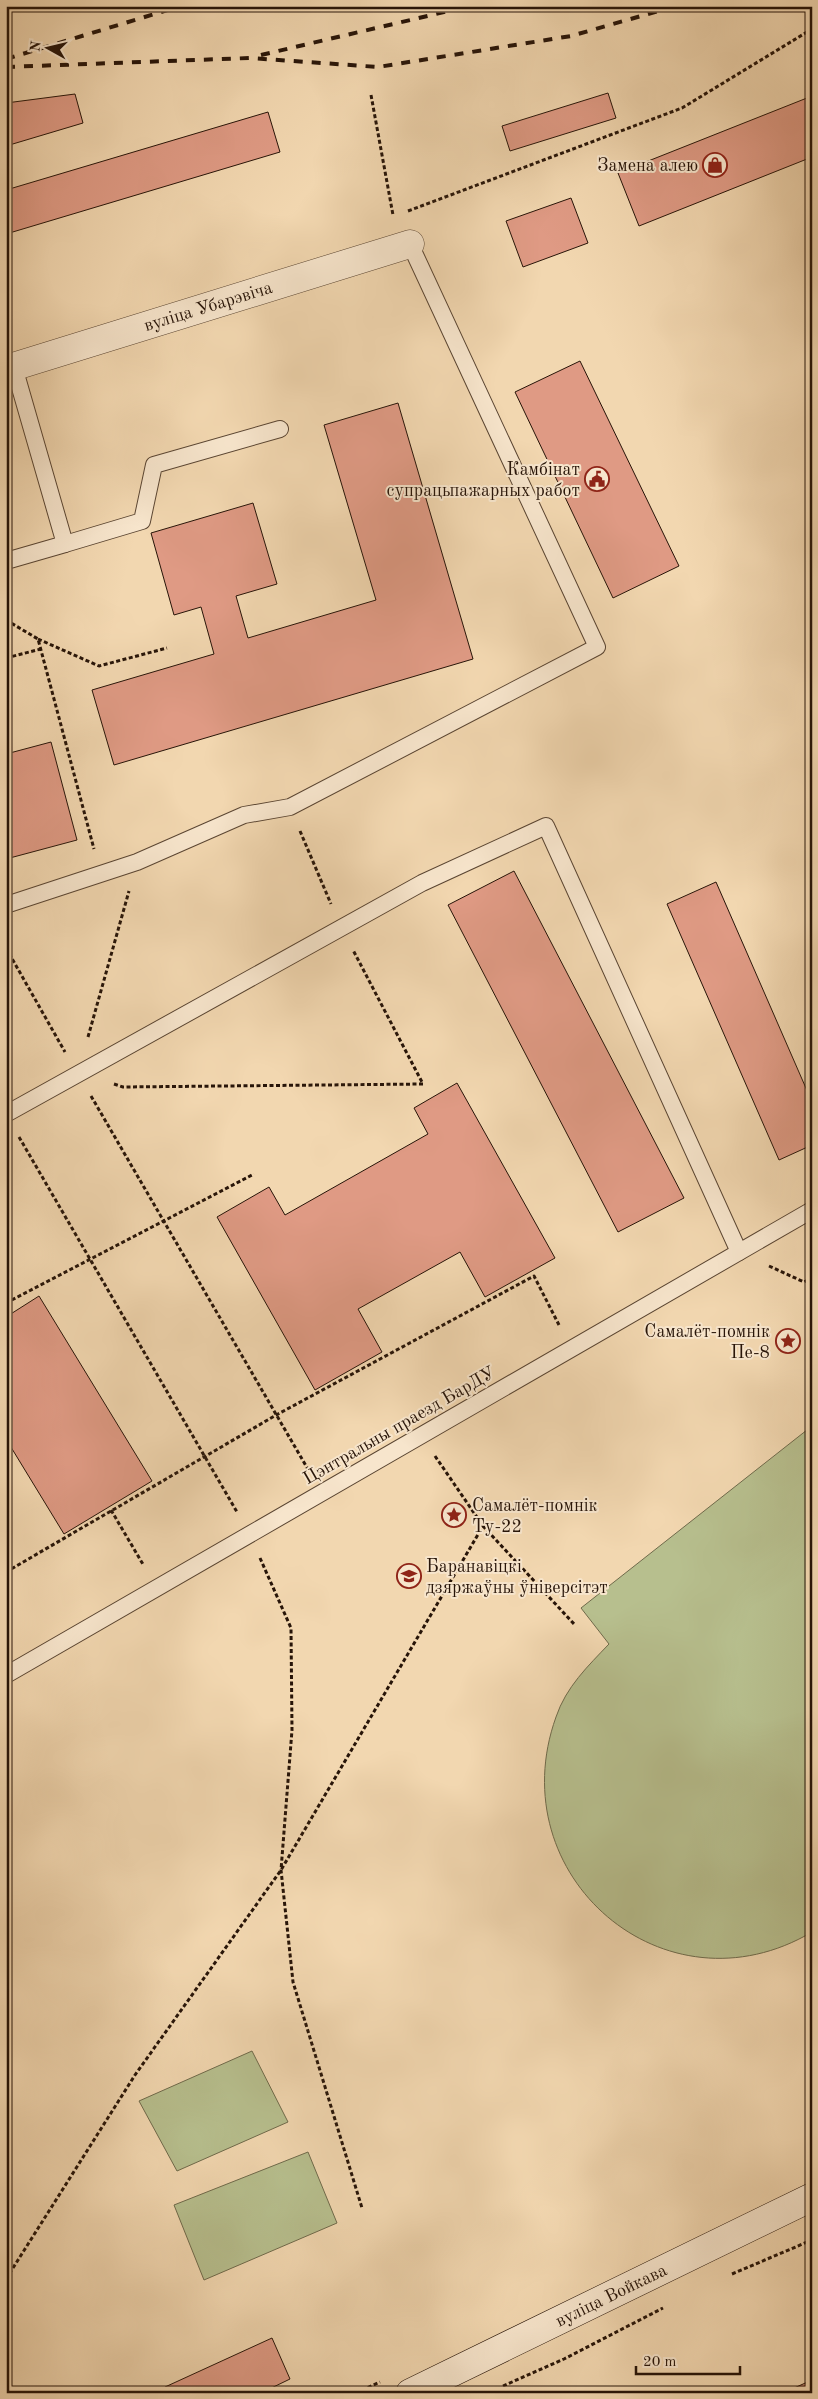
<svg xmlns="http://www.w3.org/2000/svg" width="818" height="2399" viewBox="0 0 818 2399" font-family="'Old Standard TT',serif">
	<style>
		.green { fill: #b7bf8e; stroke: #6f6a4b }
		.building { fill: #df9a84; stroke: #271408 }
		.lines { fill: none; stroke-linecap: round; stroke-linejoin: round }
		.service-casing { stroke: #5a4532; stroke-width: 18 }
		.minor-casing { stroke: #5a4532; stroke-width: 29 }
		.secondary-casing { stroke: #271408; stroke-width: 29 }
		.path { stroke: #271408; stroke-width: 3; stroke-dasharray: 4 2.5; stroke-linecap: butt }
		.service { stroke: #f7e5cc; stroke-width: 16 }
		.minor { stroke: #f7e5cc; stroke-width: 28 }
		.secondary { stroke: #f7e5cc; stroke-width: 28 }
		.rail { stroke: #271408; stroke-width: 4; stroke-dasharray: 9 9; stroke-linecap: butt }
		.labels { text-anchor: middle; stroke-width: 4; stroke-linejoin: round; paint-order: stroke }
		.poi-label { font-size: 18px; fill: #271408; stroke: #f7e5cc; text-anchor: end }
		.street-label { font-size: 18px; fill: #271408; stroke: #f7e5cc }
	</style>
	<rect width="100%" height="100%" fill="#f2d7b0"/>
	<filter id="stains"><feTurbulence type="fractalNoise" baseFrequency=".004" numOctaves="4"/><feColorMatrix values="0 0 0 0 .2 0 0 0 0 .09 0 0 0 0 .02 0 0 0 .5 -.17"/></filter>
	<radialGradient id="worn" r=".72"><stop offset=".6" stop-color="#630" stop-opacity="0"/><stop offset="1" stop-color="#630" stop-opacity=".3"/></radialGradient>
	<g class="green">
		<path d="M 812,1426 L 812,1932 C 665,2019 499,1876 556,1717 C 566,1687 588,1666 609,1644 L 581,1608 Z"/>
		<polygon points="252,2051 288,2122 177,2171 139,2101"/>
		<polygon points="308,2152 337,2223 204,2280 174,2205"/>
	</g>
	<g class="building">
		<polygon points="608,93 616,118 510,151 502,126"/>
		<polygon points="75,94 83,123 6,146 6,103"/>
		<polygon points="812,96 812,157 639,226 618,173"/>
		<polygon points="268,112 280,152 6,234 6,190"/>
		<polygon points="571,198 588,243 523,267 506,221"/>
		<polygon points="580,361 679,566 613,598 515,392"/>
		<polygon points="398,403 473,659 114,765 92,690 214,654 201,607 174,615 151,533 253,503 277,584 236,596 248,638 376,600 324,425"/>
		<polygon points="51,742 77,840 6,859 6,754"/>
		<polygon points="514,871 684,1198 618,1232 448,905"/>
		<polygon points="716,882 812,1102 812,1145 779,1160 667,904"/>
		<polygon points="457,1083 555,1258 485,1297 460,1252 358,1309 382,1352 315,1390 217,1217 269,1187 285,1215 428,1134 414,1108"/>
		<polygon points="39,1296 152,1481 64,1534 6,1439 6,1317"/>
		<polygon points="272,2338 290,2379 261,2393 167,2393 165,2387"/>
		<polygon points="812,2380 812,2393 783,2393"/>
	</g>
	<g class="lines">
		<defs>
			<g id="service">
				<polyline points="65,544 142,521 154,465 280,429"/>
				<polyline points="6,561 65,544 14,367"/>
				<polyline points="6,905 137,862 244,815 290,807 597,647 410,244"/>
				<polyline points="6,1114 422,883 546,826 739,1252"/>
				<polyline points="6,1675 812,1210"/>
			</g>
			<polyline id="minor" points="6,369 410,244"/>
			<polyline id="secondary" points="410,2393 812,2197"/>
		</defs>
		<use href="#service" class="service-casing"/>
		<use href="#minor" class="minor-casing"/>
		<use href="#secondary" class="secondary-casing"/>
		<g class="path">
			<polyline points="371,95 393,215"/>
			<polyline points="408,211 682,108 812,29"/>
			<polyline points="6,620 38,639 94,849"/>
			<polyline points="38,639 99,666 167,648"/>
			<polyline points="6,658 41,649"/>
			<polyline points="300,831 331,904"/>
			<polyline points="6,948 65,1052"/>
			<polyline points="88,1037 129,891"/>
			<polyline points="114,1084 123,1087 423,1084 353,950"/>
			<polyline points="91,1096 309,1471"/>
			<polyline points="19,1137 237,1512"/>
			<polyline points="769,1266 804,1282 812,1278"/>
			<polyline points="6,1303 254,1174"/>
			<polyline points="435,1456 483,1526 575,1625"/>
			<polyline points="111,1510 144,1566"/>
			<polyline points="260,1558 291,1628 292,1730 281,1870 293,1982 362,2208"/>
			<polyline points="6,1572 278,1414 534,1276 559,1325"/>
			<polyline points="732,2274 812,2240"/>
			<polyline points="6,2279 135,2075 281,1870 483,1526"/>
			<polyline points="503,2386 564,2359 663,2308"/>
			<polyline points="356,2393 380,2382"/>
		</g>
		<use href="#service" class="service"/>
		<use href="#minor" class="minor"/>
		<use href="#secondary" class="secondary"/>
		<g class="rail">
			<polyline points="261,55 470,6"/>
			<polyline points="6,59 181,6"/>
			<polyline points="6,67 250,58 378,67 571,36 676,6"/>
		</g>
	</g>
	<defs>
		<symbol id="shop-ring" viewBox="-11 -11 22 22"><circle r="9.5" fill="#f7e5cc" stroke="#8f2418" stroke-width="1.5"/><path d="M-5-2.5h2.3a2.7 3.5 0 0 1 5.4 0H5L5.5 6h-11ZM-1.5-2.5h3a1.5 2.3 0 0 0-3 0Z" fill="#8f2418"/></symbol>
		<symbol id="civic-ring" viewBox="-11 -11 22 22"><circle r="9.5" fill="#f7e5cc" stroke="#8f2418" stroke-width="1.5"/><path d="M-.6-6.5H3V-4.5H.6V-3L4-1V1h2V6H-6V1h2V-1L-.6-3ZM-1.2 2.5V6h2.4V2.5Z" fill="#8f2418"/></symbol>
		<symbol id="sight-ring" viewBox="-11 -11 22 22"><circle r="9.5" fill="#f7e5cc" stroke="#8f2418" stroke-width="1.5"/><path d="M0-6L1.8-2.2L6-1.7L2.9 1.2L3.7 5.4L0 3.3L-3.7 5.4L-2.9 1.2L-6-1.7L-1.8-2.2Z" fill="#8f2418"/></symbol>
		<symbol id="university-ring" viewBox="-11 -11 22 22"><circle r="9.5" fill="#f7e5cc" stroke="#8f2418" stroke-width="1.5"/><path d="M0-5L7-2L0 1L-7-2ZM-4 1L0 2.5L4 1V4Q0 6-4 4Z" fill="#8f2418"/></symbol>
	</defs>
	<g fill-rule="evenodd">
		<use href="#shop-ring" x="701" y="151" width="28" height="28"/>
		<use href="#civic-ring" x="583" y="465" width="28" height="28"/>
		<use href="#sight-ring" x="774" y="1327" width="28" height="28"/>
		<use href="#sight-ring" x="440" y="1501" width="28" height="28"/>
		<use href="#university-ring" x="395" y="1562" width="28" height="28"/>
	</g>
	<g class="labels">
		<g class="poi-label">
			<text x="698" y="171">Замена алею</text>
			<text x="580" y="475">Камбінат<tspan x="580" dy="21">супрацьпажарных работ</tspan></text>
			<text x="770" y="1337">Самалёт-помнік<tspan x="770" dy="21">Пе-8</tspan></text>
			<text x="472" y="1511" text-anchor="start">Самалёт-помнік<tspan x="472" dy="21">Ту-22</tspan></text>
			<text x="426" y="1572" text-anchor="start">Баранавіцкі<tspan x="426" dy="21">дзяржаўны ўніверсітэт</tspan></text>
		</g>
		<g class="street-label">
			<text transform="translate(208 306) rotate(-17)" y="6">вуліца Убарэвіча</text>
			<text transform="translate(399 1425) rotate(-30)" y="6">Цэнтральны праезд БарДУ</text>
			<text transform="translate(611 2295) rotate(-26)" y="6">вуліца Войкава</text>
		</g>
	</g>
	<rect width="818" height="2399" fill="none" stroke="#f2d7b0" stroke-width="25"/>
	<rect x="8" y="8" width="803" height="2384" fill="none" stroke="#271408" stroke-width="2.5"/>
	<rect x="12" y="12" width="793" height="2374" fill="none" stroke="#271408"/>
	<g transform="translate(48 48) rotate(278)" stroke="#f7e5cc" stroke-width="4" paint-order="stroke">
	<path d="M0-4L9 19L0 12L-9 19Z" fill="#271408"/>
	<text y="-8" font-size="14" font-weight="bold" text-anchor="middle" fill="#271408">N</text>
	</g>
	<path d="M636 2366v8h104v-8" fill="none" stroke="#271408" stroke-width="2.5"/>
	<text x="643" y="2366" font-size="15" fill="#271408" stroke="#f7e5cc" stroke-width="4" paint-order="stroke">20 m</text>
	<rect width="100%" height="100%" filter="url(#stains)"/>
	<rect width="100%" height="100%" fill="url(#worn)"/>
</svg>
